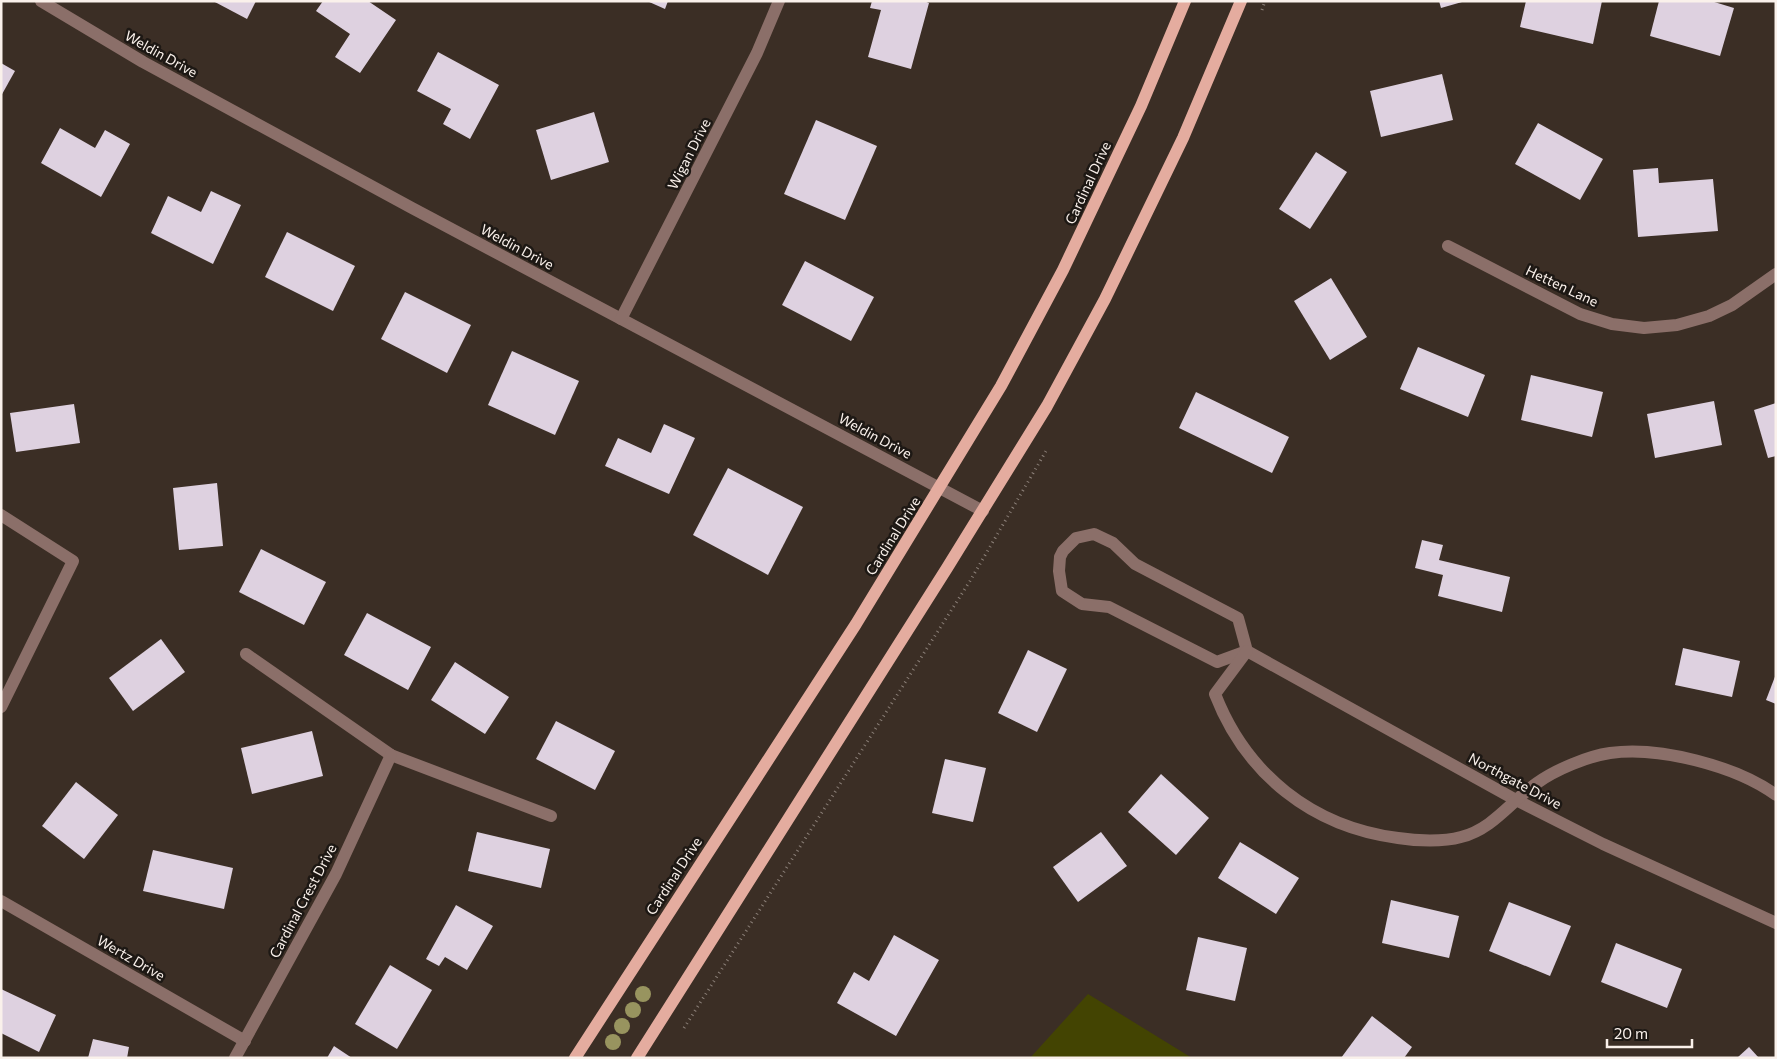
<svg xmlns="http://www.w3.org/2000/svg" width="1777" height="1059" viewBox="0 0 1777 1059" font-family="Commissioner,sans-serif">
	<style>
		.green { fill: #434402 }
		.building { fill: #ded1e0 }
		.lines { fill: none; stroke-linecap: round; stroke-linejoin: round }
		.path { stroke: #8c8079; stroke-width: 3; stroke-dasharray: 1 4; stroke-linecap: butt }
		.minor { stroke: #8b6f69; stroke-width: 12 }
		.major { stroke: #e4ac9f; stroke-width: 12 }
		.tree { fill: #98945f }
		.labels { text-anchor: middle; stroke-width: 5; stroke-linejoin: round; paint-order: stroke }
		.street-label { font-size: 14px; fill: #faf1eb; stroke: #1d1814 }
	</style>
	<rect width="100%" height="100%" fill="#3b2e25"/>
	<polygon class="green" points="1088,994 1192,1058 1030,1058"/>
	<g class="building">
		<polygon points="213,1 256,1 247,19"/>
		<polygon points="323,1 368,1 396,20 360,73 335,57 350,34 316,11"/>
		<polygon points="647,1 668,1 665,9"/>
		<polygon points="872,1 924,1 929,3 911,69 868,57 881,10 870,8"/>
		<polygon points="1439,1 1462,1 1462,2 1441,8"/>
		<polygon points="1526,1 1602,1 1593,44 1520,27"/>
		<polygon points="1659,1 1711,1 1734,8 1720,56 1650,36"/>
		<polygon points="438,52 499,85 470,139 443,124 451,109 417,91"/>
		<polygon points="1,63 15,71 1,96"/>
		<polygon points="1442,74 1453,120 1381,137 1370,91"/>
		<polygon points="594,112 609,162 551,180 536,130"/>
		<polygon points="816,120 877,146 845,220 784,194"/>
		<polygon points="1538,123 1603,159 1580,200 1515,164"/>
		<polygon points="60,128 95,148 105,130 130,144 101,197 41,163"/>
		<polygon points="1316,152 1347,172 1310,229 1279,209"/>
		<polygon points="1658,168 1659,183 1713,179 1718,231 1638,237 1633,170"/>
		<polygon points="211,191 241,205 213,264 151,233 168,196 201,212"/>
		<polygon points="287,232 355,266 333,311 265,277"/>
		<polygon points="805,261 874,297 851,341 782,305"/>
		<polygon points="1331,278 1367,337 1330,360 1294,301"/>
		<polygon points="405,292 471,325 447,373 381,339"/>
		<polygon points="1418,347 1485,375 1468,417 1400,389"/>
		<polygon points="512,351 579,381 555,435 488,405"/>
		<polygon points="1531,375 1603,392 1592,437 1521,420"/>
		<polygon points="1196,392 1289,437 1272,473 1179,428"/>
		<polygon points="1714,401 1722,445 1655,458 1647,414"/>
		<polygon points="1776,403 1776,456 1768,458 1754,410"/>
		<polygon points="74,404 80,443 16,452 10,413"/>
		<polygon points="664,424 695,438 669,494 605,466 618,438 651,453"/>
		<polygon points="728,468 803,507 768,575 693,535"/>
		<polygon points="217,483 223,546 179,550 173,488"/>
		<polygon points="1422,540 1443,545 1439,560 1510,577 1502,612 1438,596 1443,575 1415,568"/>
		<polygon points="261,549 326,582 304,625 239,592"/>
		<polygon points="367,613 431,647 408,690 344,655"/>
		<polygon points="161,639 185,672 133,711 109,678"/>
		<polygon points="1683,648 1740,661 1732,697 1675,685"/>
		<polygon points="1028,650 1067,669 1037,732 998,713"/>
		<polygon points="455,662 509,697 485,734 431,700"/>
		<polygon points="1776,674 1776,704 1766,700"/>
		<polygon points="556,721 615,751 595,790 536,759"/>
		<polygon points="312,731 323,776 252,794 241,748"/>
		<polygon points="945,759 986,768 973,822 932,813"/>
		<polygon points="1161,774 1209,818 1176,855 1128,812"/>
		<polygon points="76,782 118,815 84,859 42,826"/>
		<polygon points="477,832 550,849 541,888 468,871"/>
		<polygon points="1101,832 1127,866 1078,902 1053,867"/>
		<polygon points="1240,842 1299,878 1276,914 1218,878"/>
		<polygon points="153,850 233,868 224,909 143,891"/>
		<polygon points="1391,900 1459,916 1449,958 1382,943"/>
		<polygon points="1509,902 1571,926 1550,976 1489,951"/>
		<polygon points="456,905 493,926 467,970 445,957 439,966 426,959"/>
		<polygon points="894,935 939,960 896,1036 837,1003 854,972 869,981"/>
		<polygon points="1198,937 1247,948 1235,1001 1186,990"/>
		<polygon points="1616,943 1682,969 1667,1008 1601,982"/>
		<polygon points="390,965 432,990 397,1049 355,1024"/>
		<polygon points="1,989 56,1015 39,1052 1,1033"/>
		<polygon points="1372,1016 1412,1047 1404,1058 1341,1058"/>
		<polygon points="93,1039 129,1047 127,1058 88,1058"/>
		<polygon points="334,1046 352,1058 327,1058"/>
		<polygon points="1749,1047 1759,1058 1737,1058"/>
	</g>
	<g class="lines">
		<g class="path">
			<polyline points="1262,10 1265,1"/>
			<polyline points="684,1028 970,581 1046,451"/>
		</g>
		<g class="minor">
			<polyline points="41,1 143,62 412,208 983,511"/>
			<polyline points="1448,246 1580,314 1612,324 1644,328 1677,325 1709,316 1732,305 1776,274"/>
			<polyline points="621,319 757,53 779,1"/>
			<polyline points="1,515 73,561 1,707"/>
			<polyline points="1247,651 1217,662 1109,607 1082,604 1062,591 1059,571 1060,557 1063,551 1076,538 1094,534 1113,543 1135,564 1238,618 1247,651 1516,800 1603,844 1776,923"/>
			<path d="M 1247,651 L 1215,694 C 1246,774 1312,827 1398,838 C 1417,841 1443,842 1461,837 C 1493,829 1511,801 1537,783 C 1555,770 1588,756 1610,753 C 1659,746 1736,766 1776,795"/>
			<polyline points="246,654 391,755 551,816"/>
			<polyline points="1,901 245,1041"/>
			<polyline points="235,1058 336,874 391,755"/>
		</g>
		<g class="major">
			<polyline points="575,1058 856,624 1001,386 1063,270 1141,106 1185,1"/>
			<polyline points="637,1058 947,568 1047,406 1105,299 1183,138 1241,1"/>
		</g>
	</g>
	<g class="tree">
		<circle cx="643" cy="994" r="8"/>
		<circle cx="633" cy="1010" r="8"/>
		<circle cx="622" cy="1026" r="8"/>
		<circle cx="613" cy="1042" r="8"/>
	</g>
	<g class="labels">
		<g class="street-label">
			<text transform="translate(161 54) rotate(29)" y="5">Weldin Drive</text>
			<text transform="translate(689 154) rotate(-63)" y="5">Wigan Drive</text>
			<text transform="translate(1088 183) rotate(-65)" y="5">Cardinal Drive</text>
			<text transform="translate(517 247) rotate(28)" y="5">Weldin Drive</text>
			<text transform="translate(1562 286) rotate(25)" y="5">Hetten Lane</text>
			<text transform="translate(875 436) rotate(28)" y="5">Weldin Drive</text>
			<text transform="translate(893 536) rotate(-58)" y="5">Cardinal Drive</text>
			<text transform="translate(1515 781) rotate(28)" y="5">Northgate Drive</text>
			<text transform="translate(674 876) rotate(-57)" y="5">Cardinal Drive</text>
			<text transform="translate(303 901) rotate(-62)" y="5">Cardinal Crest Drive</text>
			<text transform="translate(131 958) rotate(30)" y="5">Wertz Drive</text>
		</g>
	</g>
	<rect width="1777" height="1059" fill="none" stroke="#faf1eb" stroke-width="5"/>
	<path d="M1607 1039v8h85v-8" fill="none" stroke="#faf1eb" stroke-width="2.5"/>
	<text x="1614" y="1039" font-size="15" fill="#faf1eb" stroke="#1d1814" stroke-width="4" paint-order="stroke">20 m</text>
</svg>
